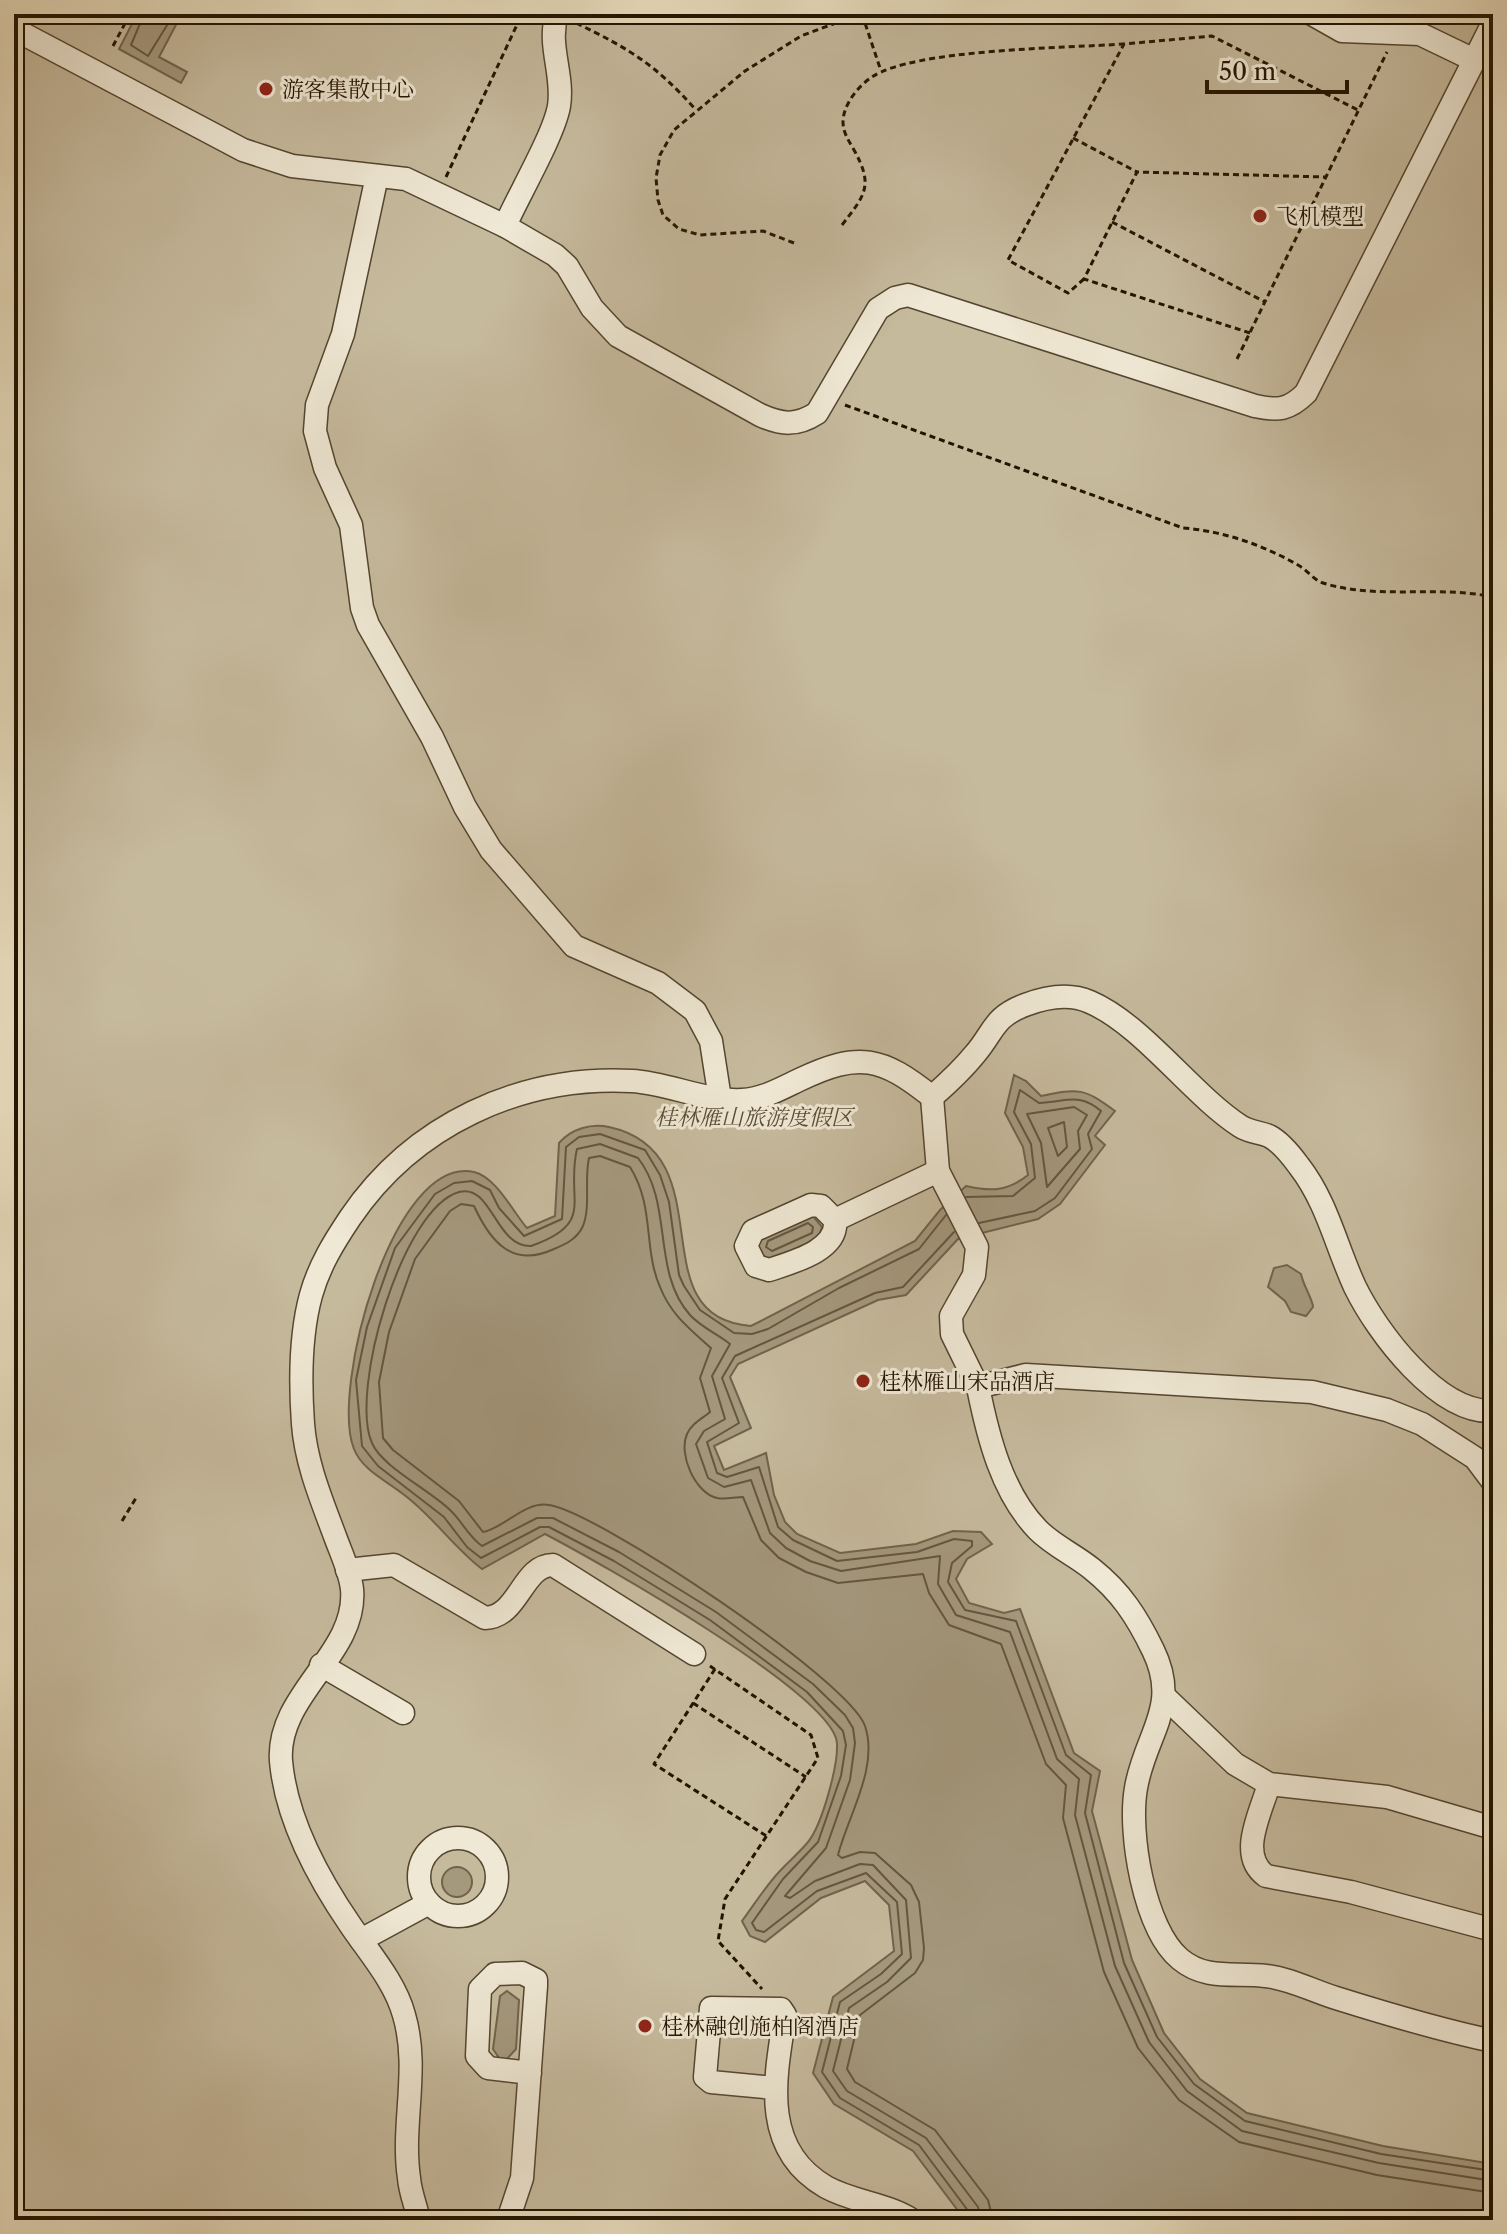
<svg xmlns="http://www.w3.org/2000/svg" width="1507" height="2234" viewBox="0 0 1507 2234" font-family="'Libre Caslon Text','Noto Serif SC',serif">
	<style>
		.park { fill: #c6ba9d; stroke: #74674f; stroke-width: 2 }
		.water { fill: #a4987d; stroke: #70634b; stroke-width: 2 }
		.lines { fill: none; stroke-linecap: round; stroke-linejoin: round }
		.shore { stroke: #64563f; stroke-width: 2 }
		.minor-casing { stroke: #544630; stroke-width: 25 }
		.path { stroke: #231401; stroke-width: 3; stroke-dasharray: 6 4; stroke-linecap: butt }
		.minor { stroke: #efe8d4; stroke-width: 22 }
		.poi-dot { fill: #8f2418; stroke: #efe8d4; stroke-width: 3 }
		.labels { text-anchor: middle; stroke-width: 6; stroke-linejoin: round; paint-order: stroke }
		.poi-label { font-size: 22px; fill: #231401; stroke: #efe8d4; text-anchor: start }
		.park-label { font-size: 22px; font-style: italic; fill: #5c4e38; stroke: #efe8d4 }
	</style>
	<rect width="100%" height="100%" fill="#e7dcbd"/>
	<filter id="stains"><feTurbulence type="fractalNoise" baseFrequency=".0025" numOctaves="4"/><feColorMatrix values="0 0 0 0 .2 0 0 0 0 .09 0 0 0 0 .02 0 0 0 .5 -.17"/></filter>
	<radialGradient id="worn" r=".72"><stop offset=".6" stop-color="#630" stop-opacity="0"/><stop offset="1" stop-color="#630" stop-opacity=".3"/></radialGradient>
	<rect class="park" x="14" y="14" width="1479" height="2206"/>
	<g class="water">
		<polygon points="137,14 171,14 179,19 159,57 187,72 181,83 119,49"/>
		<path d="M 1014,1075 L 1026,1081 L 1041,1096 C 1079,1088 1084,1088 1115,1111 L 1095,1136 L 1105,1145 L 1060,1204 L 1038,1219 L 958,1239 L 906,1295 L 878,1300 L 738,1364 L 730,1377 L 751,1428 L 714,1446 L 724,1470 L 766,1453 L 774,1495 L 785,1522 L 797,1534 L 840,1553 L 916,1544 L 953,1531 L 981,1532 L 992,1544 L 967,1559 L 956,1579 L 969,1603 L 1004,1613 L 1020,1609 L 1074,1753 L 1100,1771 L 1092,1811 L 1132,1960 L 1164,2033 L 1200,2079 L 1247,2113 L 1383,2146 L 1493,2164 L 1493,2220 L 965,2220 L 913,2151 L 834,2104 L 813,2073 L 833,1997 L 894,1951 L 889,1905 L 865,1881 L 821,1898 L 765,1942 L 750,1936 L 742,1921 C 754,1905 765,1887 779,1872 C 788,1862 799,1853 808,1842 C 822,1825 838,1766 837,1744 C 836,1695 593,1559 545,1534 L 482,1569 C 453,1547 433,1516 403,1494 C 387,1481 362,1470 354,1449 C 330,1390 393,1154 474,1172 C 496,1177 513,1212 527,1228 L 555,1216 L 559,1143 C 571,1129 591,1123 609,1127 C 728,1153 636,1318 751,1326 L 915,1241 L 940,1210 L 966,1186 C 992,1192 1008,1191 1028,1175 L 1023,1147 L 1005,1113 Z"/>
		<path d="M 812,1215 L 822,1227 L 818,1239 L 771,1260 C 761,1256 756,1249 758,1238 Z"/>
		<path d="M 1287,1265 L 1301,1274 C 1303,1285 1313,1300 1313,1307 L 1306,1316 L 1291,1312 L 1285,1301 L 1268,1287 L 1274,1268 Z"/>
		<circle cx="457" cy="1882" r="15"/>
		<polygon points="507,1991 519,2000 516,2049 506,2060 499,2058 493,2049 500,1996"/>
	</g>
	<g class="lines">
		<g class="shore">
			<polyline points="144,14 131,45 148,56 169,22 169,14"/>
			<polygon points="1074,1107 1087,1115 1078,1131 1080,1149 1047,1187 1041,1143 1027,1114"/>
			<polygon points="1064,1122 1067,1147 1058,1156 1048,1128"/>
			<path d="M 966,1197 L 1013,1196 L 1035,1178 L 1031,1144 L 1014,1112 L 1020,1090 L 1039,1103 C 1066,1102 1079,1092 1101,1111 L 1088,1134 L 1092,1149 L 1055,1198 L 1035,1211 L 979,1223"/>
			<polyline points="946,1215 919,1249 839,1288 768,1329 752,1334 734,1333 700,1310 684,1286 679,1275 669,1202 660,1175 645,1150 600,1134 579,1137 566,1147 562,1219 524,1236 499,1208 490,1190 472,1181 454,1183 435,1194 395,1248 367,1327 356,1380 362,1446 378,1466 444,1517 467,1547 481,1558 540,1527 549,1527 614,1561 710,1620 807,1692 843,1731 846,1745 841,1776 818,1842 783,1879 752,1923 756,1930 764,1932 817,1891 866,1873 897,1902 902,1954 881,1974 840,2002 822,2072 840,2098 919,2145 969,2212 971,2220"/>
			<polygon points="808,1223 813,1227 812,1233 772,1251 766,1247 768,1241"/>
			<polyline points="954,1232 903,1287 875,1293 735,1356 722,1378 739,1423 707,1442 717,1473 727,1477 759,1467 778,1527 793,1540 837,1561 917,1552 954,1539 972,1541 972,1546 952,1563 948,1582 965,1610 1016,1621 1066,1755 1091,1775 1085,1813 1124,1963 1157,2037 1194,2084 1245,2121 1381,2154 1493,2171"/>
			<path d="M 981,2220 L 978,2207 L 926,2138 L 847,2091 L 833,2071 L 849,2008 L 887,1982 L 911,1958 L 906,1900 L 873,1865 L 860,1864 L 815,1881 L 790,1898 L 785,1896 L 826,1848 L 850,1780 L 855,1743 L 853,1728 L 845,1715 L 813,1684 L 716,1612 L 619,1552 L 553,1518 L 537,1518 L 482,1546 C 468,1536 462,1521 450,1510 C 430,1490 382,1467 372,1443 C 349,1392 402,1208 459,1192 C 492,1183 495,1247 531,1246 C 597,1223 565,1200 577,1149 L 600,1144 L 638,1158 C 674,1204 651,1271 690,1315 C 702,1328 718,1334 730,1344 L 712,1376 L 725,1419 L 704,1431 L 696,1444 L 708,1478 L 724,1487 L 751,1480 L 770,1533 L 786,1548 L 810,1561 L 841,1571 L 940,1556 L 938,1584 L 956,1615 L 1010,1632 L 1057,1759 L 1079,1779 L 1075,1815 L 1115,1966 L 1149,2042 L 1187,2091 L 1242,2131 L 1379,2163 L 1493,2181"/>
			<path d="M 993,2220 L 988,2200 L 935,2130 L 855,2082 L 847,2069 L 860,2015 L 915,1973 L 923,1960 L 924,1948 L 919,1902 L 911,1885 L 875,1853 L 860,1852 L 842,1858 L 838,1855 C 848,1816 879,1767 865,1726 C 849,1680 598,1512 549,1505 C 524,1501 505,1528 483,1532 L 459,1501 L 393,1450 L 383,1438 L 379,1382 L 389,1332 L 415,1259 L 450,1211 L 461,1204 L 474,1206 C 491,1243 513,1268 554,1249 C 566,1244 577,1239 583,1226 C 591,1205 584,1180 589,1158 L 600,1156 L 630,1167 C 655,1207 643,1248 660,1287 C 671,1315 690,1329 711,1348 L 700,1378 L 710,1412 C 702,1419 692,1423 687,1434 C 678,1454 695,1493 717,1498 C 726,1500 734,1497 743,1497 L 761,1540 L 779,1558 L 806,1572 L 838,1583 L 923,1574 L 929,1593 L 949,1625 L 1001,1644 L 1046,1764 L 1066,1785 L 1063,1818 L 1104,1972 L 1138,2048 L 1179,2100 L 1239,2142 L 1377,2175 L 1493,2193"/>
		</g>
		<defs>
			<g id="minor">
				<polyline points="1312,14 1342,31 1420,34 1474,60"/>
				<path d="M 14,29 L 243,150 L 292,166 L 406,179 L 505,226 L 555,255 L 567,266 L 592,308 L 618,336 L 760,415 C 782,425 797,426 817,413 L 878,309 L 895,298 L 908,295 L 1255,406 C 1278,411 1289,410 1306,393 L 1493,23"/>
				<polyline points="377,176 343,334 317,405 315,431 325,468 351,525 362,608 368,625 432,737 465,807 491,850 574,946 658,983 695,1011 711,1041 720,1099"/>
				<path d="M 505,226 C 518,196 554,135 559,106 C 564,74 547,45 557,14"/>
				<path d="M 932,1097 C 948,1083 962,1070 975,1054 C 994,1032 993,1017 1025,1005 C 1046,997 1070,993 1090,1002 C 1143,1025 1191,1094 1240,1126 C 1249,1132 1259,1132 1269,1136 C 1281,1142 1291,1155 1299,1166 C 1327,1202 1336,1246 1355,1287 C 1377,1332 1438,1414 1493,1411"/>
				<path d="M 835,1220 C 839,1250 793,1262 769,1270 L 756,1266 L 746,1246 L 753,1231 L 811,1205 L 821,1206 L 835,1220 L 938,1171"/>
				<path d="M 978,1387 C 988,1437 1002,1493 1038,1530 C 1054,1546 1075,1555 1092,1569 C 1121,1592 1137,1617 1153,1650 C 1181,1707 1145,1734 1136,1788 C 1128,1832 1144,1929 1180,1959 C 1206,1981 1236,1972 1266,1976 C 1289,1978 1313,1991 1336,1998 C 1387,2014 1440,2030 1493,2041"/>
				<path d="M 347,1570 L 394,1565 L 485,1618 C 519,1617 522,1565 553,1565 L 694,1654"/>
				<polyline points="321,1665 403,1713"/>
				<polyline points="1166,1698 1235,1764 1269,1784 1387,1797 1493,1828"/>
				<path d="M 1269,1784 C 1261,1813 1237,1855 1266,1876 L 1351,1892 L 1493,1930"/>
				<circle cx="458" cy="1877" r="39"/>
				<polyline points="361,1940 429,1903"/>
				<path d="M 774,2088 L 711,2082 L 705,2077 L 711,2008 L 781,2009 L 785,2015 C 775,2078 760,2149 826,2187 C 853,2202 885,2203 912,2220"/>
				<path d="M 419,2220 C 416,2206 410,2192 409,2178 C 401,2124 420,2069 404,2015 C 395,1982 370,1954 351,1926 C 318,1878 286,1819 281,1761 C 276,1694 358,1654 352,1589 C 350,1572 342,1555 336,1539 C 322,1501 306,1464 303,1424 C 300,1382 300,1335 311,1295 C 319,1266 334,1242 350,1218 C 413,1125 520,1075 632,1081 C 669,1083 705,1102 742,1100 C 763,1099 780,1089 799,1080 C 859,1051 882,1057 932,1097 L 938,1171 L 977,1247 L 974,1275 L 951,1316 L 952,1334 L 978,1387 L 1026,1375 L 1312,1392 L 1387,1410 L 1422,1424 L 1475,1458 L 1493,1482"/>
				<polyline points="508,2220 522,2178 536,1986 536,1980 522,1973 495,1974 480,1989 477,2056 488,2068 530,2073"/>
			</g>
		</defs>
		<use href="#minor" class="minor-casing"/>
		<g class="path">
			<polyline points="525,14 536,19"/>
			<polyline points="862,14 881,71"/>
			<path d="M 576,23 C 630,49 656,65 696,110"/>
			<polyline points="113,46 130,14"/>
			<polyline points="1073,138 1137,172"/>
			<polyline points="446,177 522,14"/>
			<polyline points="1112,222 1265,302"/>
			<path d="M 842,225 C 865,195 874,186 854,150 C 849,141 843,133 843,122 C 843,105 858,86 872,77 C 913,49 1068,48 1124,44"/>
			<polyline points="794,243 763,231 700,235 679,229 663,215 658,200 656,178 660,155 674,130 745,71 801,36 860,14"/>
			<polyline points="1084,279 1068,293 1008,260 1124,44 1212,36 1358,110"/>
			<polyline points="1250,333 1084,279 1137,172 1325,177"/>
			<polyline points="1237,359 1387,52"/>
			<path d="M 845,405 L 1183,528 C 1223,531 1263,545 1298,565 C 1307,570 1314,580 1323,583 C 1377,600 1438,585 1493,597"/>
			<polyline points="122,1521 136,1498"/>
			<polyline points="710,1666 811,1735 818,1758 725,1899 718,1941 762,1989"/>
			<polyline points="715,1669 654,1764 768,1837"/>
			<polyline points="693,1703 806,1777"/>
		</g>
		<use href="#minor" class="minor"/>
	</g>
	<g class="poi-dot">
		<circle cx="266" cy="89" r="8"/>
		<circle cx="1260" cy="216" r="8"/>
		<circle cx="863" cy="1381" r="8"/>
		<circle cx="645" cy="2026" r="8"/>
	</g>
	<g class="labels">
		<g class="poi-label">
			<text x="282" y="97">游客集散中心</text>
			<text x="1276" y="224">飞机模型</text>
			<text x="879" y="1389">桂林雁山宋品酒店</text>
			<text x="661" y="2034">桂林融创施柏阁酒店</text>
		</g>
		<g class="park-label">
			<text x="754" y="1125">桂林雁山旅游度假区</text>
		</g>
	</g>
	<rect width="1507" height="2234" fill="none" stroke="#e7dcbd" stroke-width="48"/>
	<rect x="16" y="16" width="1475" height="2202" fill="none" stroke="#231401" stroke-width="4"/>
	<rect x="24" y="24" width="1459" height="2186" fill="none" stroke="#231401" stroke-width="2"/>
	<path d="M1207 80v12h140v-12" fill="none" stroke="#231401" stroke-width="4"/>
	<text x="1219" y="80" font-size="24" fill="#231401" stroke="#efe8d4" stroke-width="6" paint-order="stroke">50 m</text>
	<rect width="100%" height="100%" filter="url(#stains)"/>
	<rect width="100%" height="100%" fill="url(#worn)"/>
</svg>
